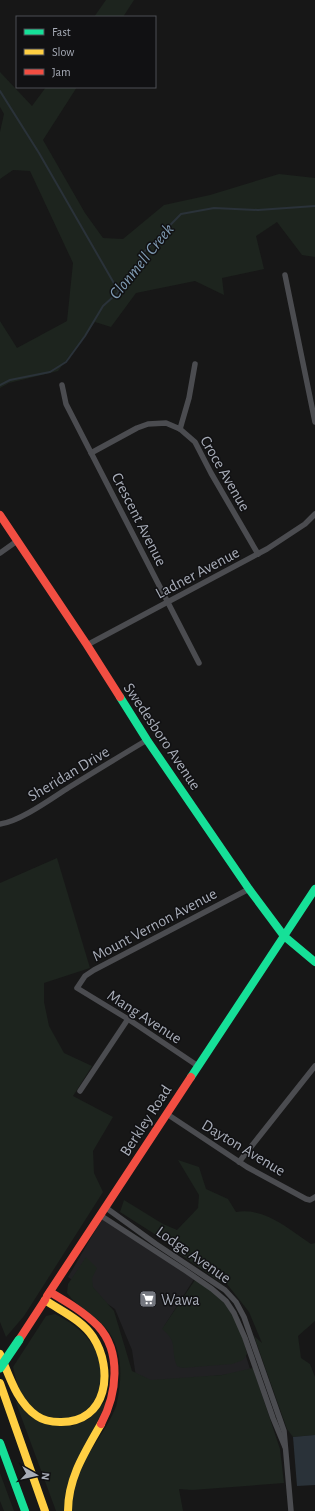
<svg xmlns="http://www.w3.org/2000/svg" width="315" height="1511" viewBox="0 0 315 1511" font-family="'Alegreya Sans',sans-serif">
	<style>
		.built { fill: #212123 }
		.green { fill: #1d241e }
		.water { fill: #2a3239 }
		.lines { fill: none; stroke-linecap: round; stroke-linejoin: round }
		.stream { stroke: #2a3239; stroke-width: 2 }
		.street { stroke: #4b4c50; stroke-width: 5.5 }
		.fast { stroke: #16e098; stroke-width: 8 }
		.slow { stroke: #ffcf43; stroke-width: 8 }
		.jam { stroke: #f24e42; stroke-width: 8 }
		.fast-bridge { stroke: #16e098; stroke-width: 9 }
		.labels { text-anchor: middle; stroke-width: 3; stroke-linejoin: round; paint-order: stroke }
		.street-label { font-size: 16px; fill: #a8adb8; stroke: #111113 }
		.poi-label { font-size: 16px; fill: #a8adb8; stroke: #111113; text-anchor: start }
		.water-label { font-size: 17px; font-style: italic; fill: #7f9bb3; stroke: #111113 }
	</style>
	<rect width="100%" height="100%" fill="#171717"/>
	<polygon class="built" points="102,1219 194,1279 163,1328 175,1341 245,1353 251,1372 137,1384 132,1350 115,1309 68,1277"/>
	<g class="green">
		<polygon points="106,0 134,0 123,17 94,17"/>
		<polygon points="0,72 32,106 46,87 77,87 43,140 85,213 103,238 123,239 164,205 210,195 279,174 315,178 315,257 302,255 277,222 256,236 264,269 222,278 224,295 195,281 136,293 111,327 95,322 58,371 9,383 0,388 0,321 17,348 67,321 73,263 30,171 13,170 0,179 0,132 4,114 0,107"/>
		<polygon points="57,858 90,968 44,983 44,1002 49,1026 64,1053 92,1066 73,1096 113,1117 93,1151 94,1173 103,1192 24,1316 6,1337 0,1322 0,883"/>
		<path d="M 178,1160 L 199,1167 L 206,1189 L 228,1199 L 236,1212 C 264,1207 289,1229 311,1244 L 315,1243 L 315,1321 L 298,1336 L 301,1358 L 310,1364 L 315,1377 L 315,1435 L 293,1437 L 287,1429 L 254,1336 L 262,1343 L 249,1312 L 223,1279 L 220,1282 L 174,1250 L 175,1247 L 120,1212 L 124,1200 L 163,1224 L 177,1230 L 198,1208 L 199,1195 Z"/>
		<path d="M 86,1257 L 97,1268 L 92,1278 L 93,1287 L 114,1311 L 132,1371 L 151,1380 L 222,1375 L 253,1368 L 280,1449 L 284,1483 L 192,1490 L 179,1489 L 183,1511 L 72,1511 C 72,1497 72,1485 78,1472 C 89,1450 106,1431 115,1409 C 117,1405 117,1401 118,1397 C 122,1375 122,1352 109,1332 C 98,1316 78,1309 67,1293 L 68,1284 Z"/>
		<path d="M 195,1280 C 203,1286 213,1291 220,1298 C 233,1310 244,1337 247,1354 L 243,1360 L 232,1364 L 182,1368 L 177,1366 C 170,1349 179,1343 162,1329 Z"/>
		<path d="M 55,1314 C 81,1327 103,1347 101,1379 C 100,1384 101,1390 99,1394 C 91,1414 64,1425 45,1417 C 40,1415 33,1409 30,1405 C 19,1395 16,1380 13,1367 L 46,1316 Z"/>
		<polygon points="110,1396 97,1423 66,1511 56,1511 15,1400 29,1416 72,1426 90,1418"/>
		<polygon points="0,1473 14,1511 4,1511 0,1501"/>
	</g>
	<polygon class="water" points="315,1435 315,1485 297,1486 293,1437"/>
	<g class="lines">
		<g class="stream">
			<polyline points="0,91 39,153 119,292"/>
			<polyline points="0,385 10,380 50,372 66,362 85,336 103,306 123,288 144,252 181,214 214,208 258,210 315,206"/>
		</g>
		<g class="street">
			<polyline points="285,275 315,422"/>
			<polyline points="62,385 66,404 199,663"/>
			<polyline points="180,429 189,398 195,364"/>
			<polyline points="91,453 137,428 148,424 166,423 180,429 195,442 211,473 258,554"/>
			<polyline points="0,553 17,541"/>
			<polyline points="87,645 267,549 305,524 315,514"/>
			<path d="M 0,824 C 19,822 51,799 68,788 C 94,772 120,756 147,740"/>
			<polyline points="198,1066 128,1019 77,988 85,976 94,970 249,889"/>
			<polyline points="80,1091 128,1019"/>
			<polyline points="167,1114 247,1167 306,1199 310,1200 315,1197"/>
			<polyline points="239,1162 315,1066"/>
			<polyline points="105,1207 156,1244 225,1290 236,1302 244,1317 284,1431 291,1511"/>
			<polyline points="100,1215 186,1271 212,1289 226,1301 234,1313 245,1338 273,1418 285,1447"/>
		</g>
		<g class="fast">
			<polyline points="120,697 147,740 249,889 284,936 315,962"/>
			<polyline points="191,1077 315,889"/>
			<polyline points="0,1443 25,1511"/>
		</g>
		<g class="slow">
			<path d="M 0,1354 C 9,1375 17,1403 37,1416 C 44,1421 52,1422 60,1422 C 108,1423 114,1369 93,1337 C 82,1320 61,1311 45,1300"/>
			<polyline points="0,1383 45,1511"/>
			<path d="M 68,1511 C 68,1478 85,1452 101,1424"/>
		</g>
		<g class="jam">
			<polyline points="0,515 87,645 120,697"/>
			<path d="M 50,1292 C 67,1302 84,1312 98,1326 C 122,1352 117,1394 101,1424"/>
			<polyline points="47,1296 191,1077"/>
			<polyline points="19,1340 45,1300"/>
		</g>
		<polyline class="fast-bridge" points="0,1368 19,1340"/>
	</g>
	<defs>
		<symbol id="supermarket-square" viewBox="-11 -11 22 22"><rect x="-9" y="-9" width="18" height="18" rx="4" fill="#757880" stroke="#111113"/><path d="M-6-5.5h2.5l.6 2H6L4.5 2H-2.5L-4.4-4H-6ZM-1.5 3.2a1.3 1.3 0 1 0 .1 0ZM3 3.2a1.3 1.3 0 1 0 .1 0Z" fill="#fff"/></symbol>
	</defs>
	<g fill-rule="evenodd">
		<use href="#supermarket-square" x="138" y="1289" width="20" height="20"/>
	</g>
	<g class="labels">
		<g class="street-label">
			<text transform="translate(226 473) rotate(60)" y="6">Croce Avenue</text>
			<text transform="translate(140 519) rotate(63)" y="6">Crescent Avenue</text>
			<text transform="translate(197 572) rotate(-28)" y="6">Ladner Avenue</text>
			<text transform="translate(163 736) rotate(56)" y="6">Swedesboro Avenue</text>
			<text transform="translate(68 773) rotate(-31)" y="6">Sheridan Drive</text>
			<text transform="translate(154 924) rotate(-28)" y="6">Mount Vernon Avenue</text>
			<text transform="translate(145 1016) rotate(33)" y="6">Mang Avenue</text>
			<text transform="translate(145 1120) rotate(-57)" y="6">Berkley Road</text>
			<text transform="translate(244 1147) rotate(31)" y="6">Dayton Avenue</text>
			<text transform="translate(194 1254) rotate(35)" y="6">Lodge Avenue</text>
		</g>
		<g class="poi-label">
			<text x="161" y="1305">Wawa</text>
		</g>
		<g class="water-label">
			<text transform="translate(141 261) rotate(-51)" y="6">Clonmell Creek</text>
		</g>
	</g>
	<rect x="16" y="16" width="140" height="72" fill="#111113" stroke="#4d4f55"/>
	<rect x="24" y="29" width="20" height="6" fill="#16e098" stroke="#4d4f55"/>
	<text x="52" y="36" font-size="12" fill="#a8adb8">Fast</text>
	<rect x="24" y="49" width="20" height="6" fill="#ffcf43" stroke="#4d4f55"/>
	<text x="52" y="56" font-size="12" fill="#a8adb8">Slow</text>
	<rect x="24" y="69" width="20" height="6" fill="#f24e42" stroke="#4d4f55"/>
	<text x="52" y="76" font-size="12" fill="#a8adb8">Jam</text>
	<g transform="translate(36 1475) rotate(98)" stroke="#111113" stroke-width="3" paint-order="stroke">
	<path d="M0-3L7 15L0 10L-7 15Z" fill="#a8adb8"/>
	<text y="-6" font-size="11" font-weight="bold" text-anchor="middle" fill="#a8adb8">N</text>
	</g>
</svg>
